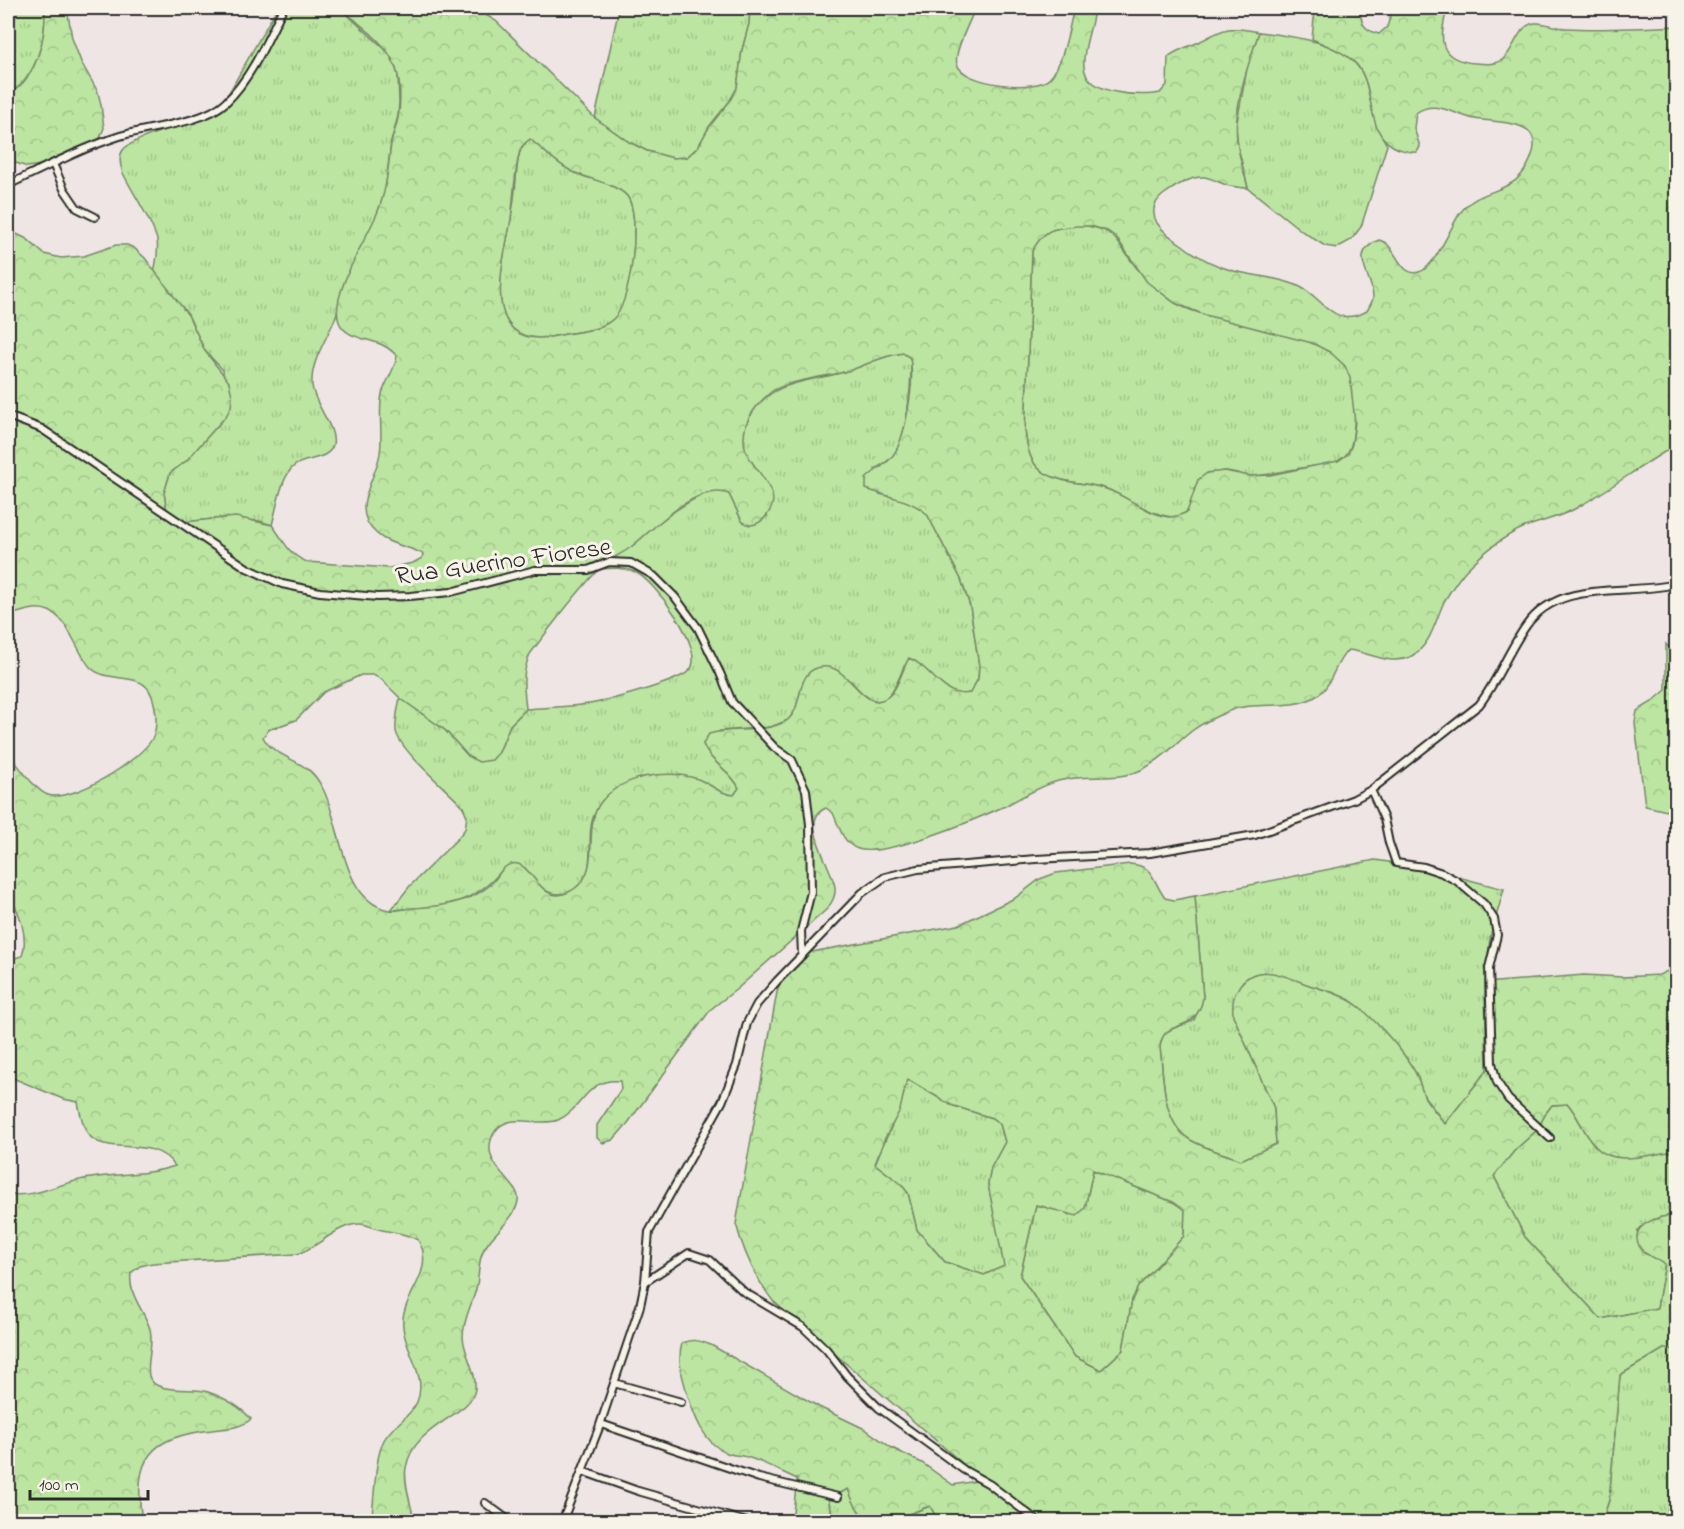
<svg xmlns="http://www.w3.org/2000/svg" width="1684" height="1529" viewBox="0 0 1684 1529" font-family="'Indie Flower',sans-serif">
	<style>
		.grass { fill: url(#grass-tufts); stroke: #748866; stroke-width: 1.5 }
		.forest { fill: url(#forest-crowns); stroke: #748866; stroke-width: 1.5; fill-rule: evenodd }
		.lines { fill: none; stroke-linecap: round; stroke-linejoin: round }
		.minor-casing { stroke: #2b2b2b; stroke-width: 10 }
		.minor { stroke: #f7f3e8; stroke-width: 6 }
		.labels { text-anchor: middle; stroke-width: 6; stroke-linejoin: round; paint-order: stroke }
		.street-label { font-size: 26px; fill: #2b2b2b; stroke: #f7f3e8 }
	</style>
	<defs>
		<pattern id="grass-tufts" width="24" height="20" patternUnits="userSpaceOnUse" patternTransform="scale(1.5)"><rect width="24" height="20" fill="#bce5a1"/><path d="M3 7l-1-3M5 7V3M7 7l1-3M15 17l-1-3M17 17v-4M19 17l1-3" fill="none" stroke="#a2c58b"/></pattern>
		<pattern id="forest-crowns" width="20" height="18" patternUnits="userSpaceOnUse" patternTransform="scale(1.5)"><rect width="20" height="18" fill="#bce5a1"/><path d="M2 6a3 3 0 1 1 6 0M12 15a3 3 0 1 1 6 0" fill="none" stroke="#a2c58b"/></pattern>
	</defs>
	<rect width="100%" height="100%" fill="#efe5e5"/>
	<filter id="ink" filterUnits="userSpaceOnUse"><feTurbulence type="fractalNoise" baseFrequency=".0167" numOctaves="2"/><feDisplacementMap in="SourceGraphic" scale="12" xChannelSelector="R" yChannelSelector="G"/><feConvolveMatrix kernelMatrix="1 2 1 2 8 2 1 2 1" color-interpolation-filters="sRGB"/></filter>
	<g filter="url(#ink)">
		<g class="grass">
			<path d="M 8,8 L 45,8 C 46,37 37,80 8,94 Z"/>
			<path d="M 277,8 L 340,8 L 388,52 L 394,63 L 398,75 L 399,102 L 398,116 L 391,142 L 385,192 L 378,212 L 340,299 C 337,329 310,354 312,385 C 313,404 337,427 333,445 C 328,462 302,456 291,469 C 280,483 277,507 272,525 L 260,521 L 223,518 L 183,522 L 167,511 L 164,493 L 170,473 L 186,461 L 226,416 L 223,370 L 205,351 L 188,315 L 154,273 C 156,262 159,251 157,240 C 152,220 132,192 123,173 C 120,165 118,157 123,150 C 131,139 177,127 192,120 C 206,113 217,106 227,96 Z"/>
			<polygon points="619,8 750,8 749,24 742,50 737,88 729,102 709,127 698,147 687,157 673,158 647,151 629,142 595,118"/>
			<path d="M 1259,32 C 1295,37 1355,41 1366,83 C 1373,108 1372,122 1387,145 L 1361,227 L 1351,240 L 1337,248 L 1325,246 L 1303,232 L 1248,188 L 1238,147 L 1236,127 L 1248,63 Z"/>
			<path d="M 530,138 C 544,151 557,163 573,172 C 588,179 617,184 627,196 C 642,214 631,298 617,316 C 606,329 587,330 571,333 C 561,335 550,338 539,338 C 485,337 501,269 508,234 C 511,219 514,204 515,189 C 517,176 516,161 521,149 C 523,145 527,141 530,138 Z"/>
			<path d="M 1077,225 C 1118,228 1114,240 1136,267 C 1144,277 1166,298 1177,304 C 1221,327 1317,328 1345,366 C 1355,381 1356,406 1354,424 C 1353,439 1352,456 1336,462 C 1323,466 1309,466 1296,469 C 1280,471 1267,476 1251,476 C 1242,476 1233,470 1224,471 C 1216,472 1206,477 1198,480 C 1193,492 1194,511 1180,516 C 1160,522 1125,496 1107,489 C 1086,482 1062,484 1043,472 C 1029,463 1027,446 1025,431 L 1032,251 C 1045,228 1053,228 1077,225 Z"/>
			<path d="M 903,353 L 910,358 L 911,364 C 911,388 907,441 891,458 C 887,462 880,466 875,469 L 879,494 C 897,498 913,501 927,514 L 961,579 L 970,606 L 979,666 L 978,679 L 970,693 C 951,698 946,685 931,678 C 922,673 913,670 904,666 C 891,701 879,716 851,681 L 803,682 L 795,711 L 788,720 L 771,727 L 720,731 L 703,744 C 710,763 731,770 739,788 L 734,795 C 720,794 714,786 701,781 C 685,774 653,773 637,779 C 623,784 601,800 595,813 C 582,839 604,882 565,893 C 545,898 536,881 525,868 L 502,870 C 472,908 435,907 391,910 L 409,887 L 457,839 L 465,829 L 467,816 L 463,807 C 448,790 399,750 396,731 C 395,720 398,708 400,698 L 445,730 L 469,757 L 499,752 L 510,725 L 526,709 C 549,707 573,707 595,703 C 610,700 682,681 690,670 C 706,649 655,581 635,572 C 624,567 611,568 599,569 C 624,552 693,488 720,491 C 723,491 726,493 729,494 L 742,521 C 752,526 757,523 767,516 C 767,507 770,492 766,484 C 759,468 744,458 743,439 C 743,430 747,421 752,413 C 774,378 815,382 850,370 C 868,364 884,355 903,353 Z"/>
			<path d="M 1375,860 L 1416,866 L 1504,889 L 1490,938 L 1485,983 L 1487,1070 L 1445,1124 L 1424,1096 L 1416,1073 L 1404,1055 L 1384,1031 L 1350,1000 L 1332,992 L 1265,972 L 1253,975 L 1243,981 L 1233,1015 L 1274,1108 L 1276,1145 L 1241,1160 C 1226,1154 1202,1148 1189,1139 C 1161,1121 1164,1076 1160,1048 C 1161,1026 1178,1029 1194,1020 L 1203,998 L 1195,896 Z"/>
			<path d="M 907,1079 L 951,1105 L 992,1118 L 1000,1124 L 1005,1142 L 991,1168 L 988,1184 L 1005,1266 L 984,1275 L 945,1262 L 917,1230 L 908,1193 L 901,1184 L 875,1164 C 887,1133 901,1113 907,1079 Z"/>
			<path d="M 1568,1104 C 1579,1117 1586,1138 1597,1148 C 1609,1159 1659,1152 1676,1151 L 1676,1215 C 1661,1216 1648,1219 1638,1231 L 1661,1262 L 1665,1264 L 1657,1308 L 1601,1319 L 1525,1237 L 1494,1176 L 1515,1150 L 1538,1129 L 1545,1114 L 1552,1105 Z"/>
			<polygon points="1093,1170 1173,1202 1185,1210 1184,1236 1138,1287 1132,1300 1123,1350 1101,1370 1075,1357 1020,1276 1036,1205 1064,1211 1069,1215 1085,1208"/>
			<polygon points="1665,1348 1676,1350 1676,1521 1602,1522 1609,1500 1620,1375"/>
			<polygon points="848,1489 860,1513 897,1519 930,1506 939,1521 834,1521 828,1499"/>
		</g>
		<g class="forest">
			<path d="M 45,8 L 67,8 L 72,38 L 81,62 L 98,92 L 101,105 L 104,128 L 100,138 L 86,149 L 48,164 L 27,167 L 8,160 L 8,94 C 37,80 46,37 45,8 Z"/>
			<path d="M 340,8 L 474,8 L 496,21 L 595,118 L 629,142 L 647,151 L 673,158 L 687,157 L 698,147 L 709,127 L 729,102 L 737,88 L 742,50 L 749,24 L 750,8 L 975,8 C 971,20 953,53 957,64 C 963,85 1037,93 1050,78 C 1064,62 1069,27 1074,8 L 1094,8 C 1093,27 1082,47 1084,67 C 1087,95 1140,97 1160,93 L 1167,85 L 1168,57 C 1178,49 1188,47 1199,42 C 1227,27 1227,26 1259,32 C 1248,65 1231,112 1238,147 C 1240,161 1245,175 1248,188 C 1242,188 1236,187 1230,186 C 1221,184 1213,178 1204,177 C 1190,176 1174,187 1163,195 C 1153,203 1151,212 1157,223 C 1163,232 1172,238 1181,244 C 1196,256 1215,266 1234,271 C 1254,276 1276,277 1296,285 C 1325,296 1330,330 1367,311 C 1369,307 1372,303 1373,298 C 1374,276 1346,254 1379,240 C 1382,241 1385,242 1387,244 C 1397,253 1402,277 1419,272 C 1435,268 1451,226 1460,213 C 1483,182 1519,200 1533,152 C 1542,118 1494,123 1475,119 C 1454,115 1436,99 1416,113 L 1414,128 L 1420,147 L 1417,152 C 1410,153 1406,151 1399,149 C 1363,136 1378,91 1357,65 C 1346,52 1327,46 1312,39 L 1315,8 L 1360,8 C 1361,23 1363,30 1379,34 L 1387,27 L 1393,8 L 1447,8 C 1440,38 1436,60 1475,63 C 1484,64 1494,65 1502,60 C 1515,51 1517,25 1535,23 C 1545,22 1556,28 1566,28 C 1603,30 1640,28 1676,26 L 1676,445 C 1643,464 1613,487 1580,506 C 1562,517 1544,520 1525,527 C 1503,536 1483,553 1466,570 C 1458,579 1451,590 1445,600 C 1435,619 1432,646 1410,657 C 1390,666 1369,652 1348,650 C 1333,664 1333,687 1315,697 C 1290,711 1256,700 1229,711 C 1217,716 1204,722 1193,730 C 1176,743 1163,759 1143,769 C 1116,783 1087,773 1058,781 C 1040,786 1022,797 1005,806 C 977,819 885,858 858,849 C 843,844 839,826 833,813 L 826,808 C 797,819 833,868 835,887 C 836,896 832,902 827,909 L 737,989 L 711,1009 L 628,1123 L 613,1140 L 603,1143 L 597,1138 L 597,1125 L 621,1089 L 620,1081 C 587,1077 583,1109 558,1120 C 538,1128 508,1110 494,1133 C 476,1165 522,1182 518,1201 C 514,1223 487,1235 481,1257 C 478,1268 479,1278 476,1289 C 472,1305 463,1319 463,1337 C 464,1354 477,1372 475,1389 C 472,1416 413,1424 406,1468 C 403,1482 412,1507 414,1521 L 371,1521 C 375,1499 374,1459 384,1440 C 392,1425 410,1418 417,1402 C 428,1376 405,1352 403,1327 C 400,1300 428,1279 423,1253 C 423,1249 420,1244 418,1240 C 406,1233 396,1233 382,1230 C 375,1229 367,1224 360,1224 C 337,1224 318,1248 297,1254 L 153,1263 L 140,1266 L 131,1273 C 128,1296 144,1309 150,1329 C 154,1346 146,1361 149,1376 C 154,1395 192,1387 208,1392 C 225,1398 240,1406 251,1419 C 240,1429 226,1428 212,1430 C 149,1437 133,1458 142,1521 L 8,1521 L 8,1194 C 35,1198 57,1184 84,1179 C 114,1173 145,1176 175,1166 C 152,1133 106,1158 88,1134 C 82,1125 80,1112 78,1102 L 63,1099 L 8,1076 L 8,958 L 11,959 L 22,956 C 29,937 19,910 8,894 L 8,753 C 18,764 35,791 48,795 C 73,803 140,760 152,739 C 159,726 156,702 149,690 C 137,672 107,683 91,668 C 73,649 68,606 34,609 C 25,610 16,614 8,615 L 8,230 L 27,239 L 44,254 L 61,258 L 84,256 L 116,245 L 127,245 L 134,248 L 145,258 L 188,315 L 205,351 L 229,382 L 232,396 L 231,407 L 226,416 L 186,461 L 170,473 L 164,493 L 167,511 L 183,522 L 236,517 L 272,525 C 285,541 286,553 307,562 L 389,568 L 413,563 L 422,558 L 423,554 C 409,546 389,545 377,534 C 348,509 376,481 380,453 C 383,434 378,413 382,394 C 386,380 395,370 397,356 C 394,353 390,349 386,347 C 372,338 346,340 339,322 C 329,295 368,237 378,211 C 387,189 388,167 391,144 C 393,135 396,127 398,118 C 401,102 401,78 394,63 C 386,43 357,22 340,8 ZM 530,139 C 544,151 557,164 573,172 C 588,179 617,184 627,196 C 642,215 631,298 616,316 C 604,330 583,331 566,334 C 557,336 548,338 539,338 C 482,337 503,261 510,225 C 514,205 514,164 521,148 C 523,145 527,141 530,139 ZM 1077,226 L 1091,226 L 1107,231 L 1116,237 L 1147,282 L 1175,303 L 1205,315 L 1312,343 L 1330,352 L 1345,366 L 1350,378 L 1355,422 L 1352,444 L 1348,454 L 1338,461 L 1270,475 L 1249,476 L 1225,471 L 1207,473 L 1198,480 L 1187,512 C 1181,515 1176,517 1169,517 C 1147,514 1127,496 1106,489 C 1086,482 1061,484 1043,472 C 1029,463 1027,446 1025,431 L 1032,251 C 1045,228 1053,228 1077,226 ZM 903,353 L 910,358 C 915,380 906,441 891,458 C 884,466 873,471 866,479 L 866,489 C 887,497 909,498 927,514 L 961,579 L 970,606 L 979,666 L 978,679 L 970,693 C 942,699 931,666 909,658 C 902,669 900,685 890,695 C 862,720 850,657 817,668 C 795,674 804,710 786,721 C 763,734 734,727 709,734 L 703,744 C 710,763 731,770 739,788 L 734,795 C 719,794 711,784 698,779 C 668,769 622,775 601,802 C 581,828 603,869 574,889 C 539,913 533,857 511,864 C 502,866 498,877 492,883 C 487,888 479,893 473,896 C 453,905 433,907 412,908 C 404,909 396,911 389,910 C 341,901 342,825 323,789 C 319,781 314,773 306,768 C 291,757 272,754 263,737 L 268,730 L 296,720 L 324,692 L 361,675 L 373,675 L 381,679 L 400,698 L 445,730 L 469,757 L 479,762 L 492,760 L 499,752 L 510,725 L 526,709 C 524,687 521,675 530,654 C 551,626 573,597 597,571 C 606,561 620,555 631,547 C 655,528 696,482 729,494 L 742,521 C 743,522 749,525 750,525 C 763,525 776,507 772,495 C 764,468 736,459 746,425 C 750,413 761,400 771,392 C 788,380 829,377 851,370 C 868,364 884,355 903,353 Z"/>
			<polygon points="1666,644 1676,655 1676,813 1645,806 1635,723 1637,711 1652,702 1666,690"/>
			<path d="M 1130,864 C 1155,866 1152,881 1165,898 L 1174,900 L 1195,896 L 1203,998 C 1196,1037 1162,1016 1160,1048 C 1164,1076 1161,1121 1189,1139 C 1201,1147 1227,1155 1241,1160 L 1276,1144 L 1274,1108 L 1233,1015 C 1232,1003 1233,995 1240,985 C 1258,960 1290,979 1312,986 C 1330,992 1347,996 1362,1009 C 1381,1027 1402,1049 1415,1072 C 1420,1080 1421,1090 1425,1098 C 1431,1107 1438,1115 1445,1124 L 1487,1070 L 1485,983 L 1584,975 L 1622,977 L 1659,975 L 1676,967 L 1676,1151 C 1653,1153 1615,1168 1596,1147 C 1584,1134 1579,1117 1568,1104 L 1552,1105 L 1545,1114 L 1538,1129 L 1515,1150 L 1494,1176 L 1525,1237 L 1601,1319 L 1657,1308 L 1665,1264 C 1658,1260 1645,1255 1641,1249 C 1625,1225 1659,1216 1676,1215 L 1676,1350 L 1665,1348 L 1620,1375 L 1609,1500 L 1602,1521 L 939,1522 L 930,1506 C 908,1513 883,1529 862,1514 C 855,1509 851,1496 848,1489 L 828,1499 L 834,1521 L 792,1521 L 797,1479 C 781,1472 766,1463 750,1458 C 742,1455 734,1456 727,1453 C 703,1443 694,1415 687,1393 C 682,1375 677,1361 682,1343 C 692,1338 701,1341 711,1345 L 819,1407 L 865,1429 L 892,1448 L 922,1463 L 953,1485 L 982,1480 L 773,1301 C 755,1278 744,1253 736,1224 L 777,992 L 780,984 L 801,954 L 958,925 L 1015,898 L 1040,879 L 1056,873 ZM 907,1079 L 951,1105 L 992,1118 L 1000,1124 L 1005,1142 L 991,1168 L 988,1184 L 1004,1266 L 984,1275 L 945,1262 L 917,1230 L 908,1193 L 901,1184 L 875,1164 L 884,1140 L 900,1110 ZM 1093,1170 L 1173,1202 L 1185,1210 L 1184,1236 L 1138,1287 L 1132,1300 L 1123,1350 L 1101,1370 L 1075,1357 L 1020,1276 L 1036,1205 L 1077,1216 L 1085,1208 Z"/>
		</g>
		<g class="lines">
			<defs>
				<g id="minor">
					<polyline points="53,164 64,189 77,208 95,217"/>
					<path d="M 8,185 C 44,168 80,149 117,137 C 150,126 201,125 226,102 C 250,80 269,37 283,8"/>
					<polyline points="8,416 42,429 247,568 282,584 320,592 378,597 410,596 451,592 535,570 588,570 609,562 631,563 654,576 675,597 698,628 720,673 732,702 775,748 792,760 806,790 810,825 811,892 801,931 802,955"/>
					<polyline points="1371,790 1384,819 1389,843 1396,863 1424,867 1442,873 1457,881 1484,904 1494,919 1497,935 1489,968 1492,1063 1497,1082 1508,1099 1550,1138"/>
					<polyline points="645,1282 689,1253 710,1260 744,1292 803,1327 826,1349 847,1376 879,1408 964,1470 989,1484 1039,1522"/>
					<polyline points="614,1383 681,1402"/>
					<polyline points="601,1424 759,1478 838,1497"/>
					<polyline points="582,1471 638,1491 747,1522"/>
					<polyline points="485,1503 511,1522"/>
					<path d="M 562,1522 L 599,1428 L 640,1306 L 645,1282 L 649,1232 L 722,1102 L 737,1065 L 747,1023 L 757,1004 L 777,981 L 862,893 L 885,877 L 918,869 L 1036,859 L 1150,853 L 1255,835 L 1354,799 L 1371,790 L 1479,705 C 1498,680 1508,651 1526,626 C 1559,578 1627,596 1676,584"/>
				</g>
			</defs>
			<use href="#minor" class="minor-casing"/>
			<use href="#minor" class="minor"/>
		</g>
	</g>
	<g class="labels">
		<g class="street-label">
			<text transform="translate(503 560) rotate(-8)" y="9">Rua Guerino Fiorese</text>
		</g>
	</g>
	<rect width="1684" height="1529" fill="none" stroke="#f7f3e8" stroke-width="30"/>
	<rect x="15" y="15" width="1654" height="1499" fill="none" stroke="#2b2b2b" stroke-width="2" filter="url(#ink)"/>
	<path d="M30 1490v9h118v-9" fill="none" stroke="#2b2b2b" stroke-width="3"/>
	<text x="39" y="1490" font-size="18" fill="#2b2b2b" stroke="#f7f3e8" stroke-width="4.5" paint-order="stroke">100 m</text>
</svg>
